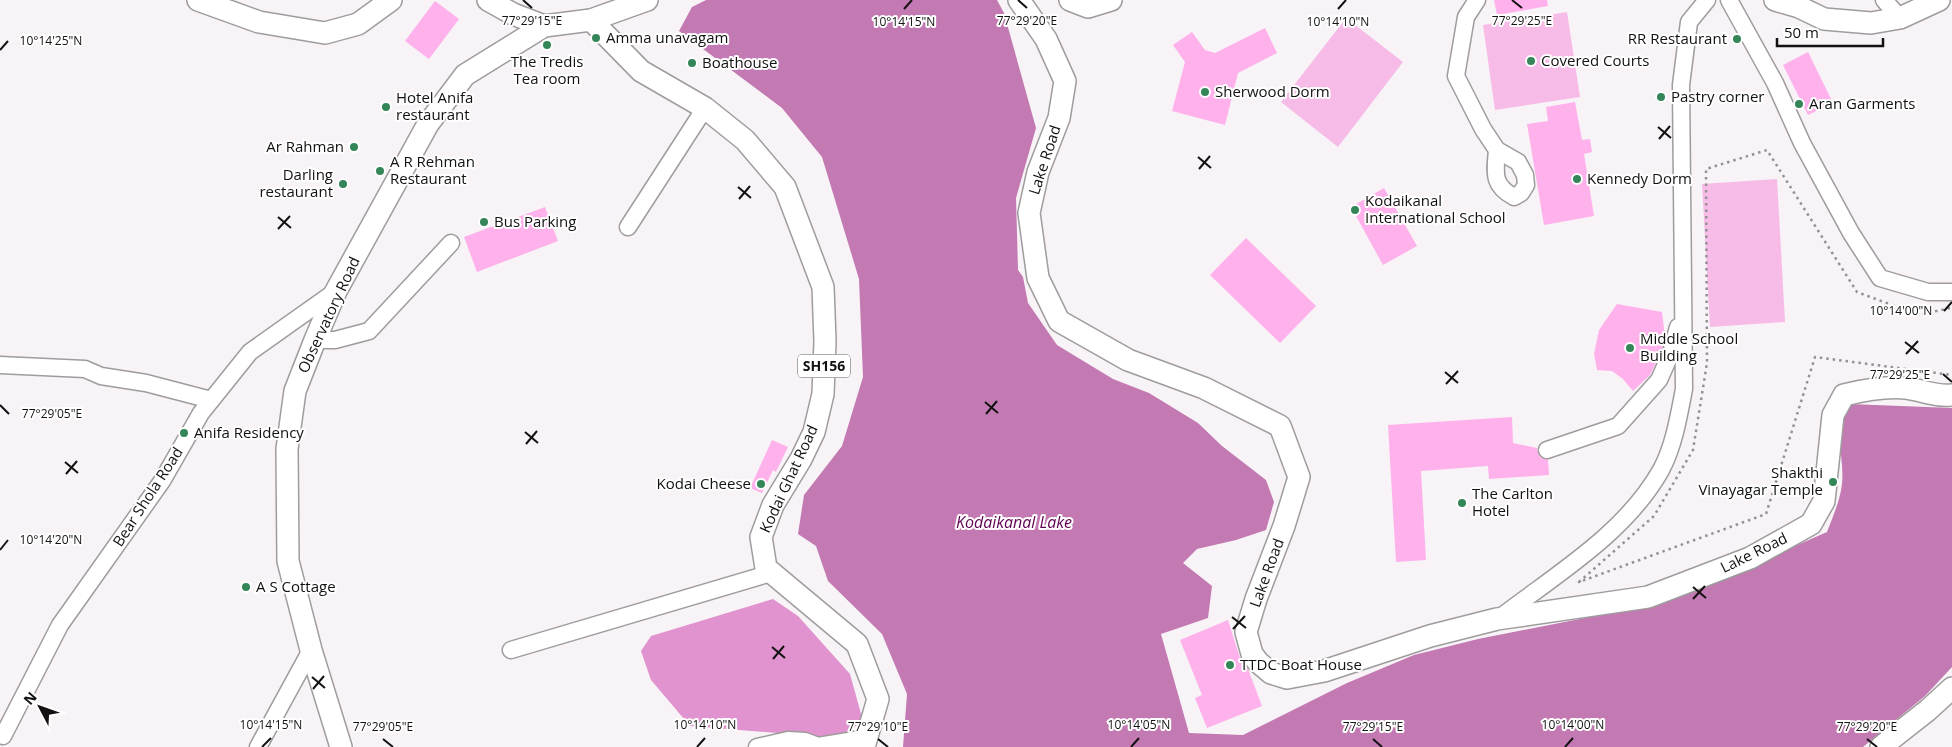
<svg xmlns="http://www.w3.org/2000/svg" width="1952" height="747" viewBox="0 0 1952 747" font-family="'Open Sans',sans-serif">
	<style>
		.green { fill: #f7bbe8 }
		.forest { fill: #e093ce }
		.water { fill: #c379b2 }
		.building { fill: #ffb1ec }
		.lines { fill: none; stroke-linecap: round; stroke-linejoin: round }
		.minor-casing { stroke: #9f9c9e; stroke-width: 19 }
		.major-casing { stroke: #9f9c9e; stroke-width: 24 }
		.path { stroke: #949193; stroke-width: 2.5; stroke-dasharray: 2.5 4; stroke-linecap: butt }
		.minor { stroke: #fff; stroke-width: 16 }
		.major { stroke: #fff; stroke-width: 21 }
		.ticks { fill: none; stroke: #131112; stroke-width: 2 }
		.poi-dot { fill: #348658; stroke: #fff; stroke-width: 2 }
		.labels { text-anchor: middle; stroke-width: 4; stroke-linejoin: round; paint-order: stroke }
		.shield { fill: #fff; stroke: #5a5859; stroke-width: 1 }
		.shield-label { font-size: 14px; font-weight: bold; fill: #131112 }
		.poi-label { font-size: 15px; fill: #131112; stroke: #fff; text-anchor: start }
		.street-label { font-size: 15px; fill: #131112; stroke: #fff }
		.water-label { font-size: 16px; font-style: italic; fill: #600153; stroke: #fff }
		.ticks-label { font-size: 12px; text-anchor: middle; fill: #131112; stroke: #fff; stroke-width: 4; stroke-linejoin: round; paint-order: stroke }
	</style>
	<rect width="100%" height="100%" fill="#f7f3f6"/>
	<g class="green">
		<polygon points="1567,12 1580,97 1495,110 1483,25"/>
		<polygon points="1346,18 1403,62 1338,147 1281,102"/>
		<polygon points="1777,179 1785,322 1710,327 1702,184"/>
	</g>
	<polygon class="forest" points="773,599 798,616 850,674 863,721 838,738 690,726 651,680 641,651 651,636"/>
	<path class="water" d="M 706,0 L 997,0 L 1004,13 L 1036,128 L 1016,198 L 1018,270 L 1023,277 L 1028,303 L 1057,345 L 1113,379 L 1149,393 L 1198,423 L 1222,446 L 1266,480 L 1274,502 L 1266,530 L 1236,540 L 1197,549 L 1183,563 L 1212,586 L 1208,618 L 1161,634 L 1189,733 L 1243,735 L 1347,683 L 1414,655 L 1478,639 L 1651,605 L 1729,575 L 1827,532 C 1833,516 1840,501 1842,484 C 1845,456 1831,430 1849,404 L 1952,408 L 1952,667 L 1925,696 L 1863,747 L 903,747 L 907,694 L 882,634 L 828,581 L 816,546 L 798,534 L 804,495 L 842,446 L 863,377 L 859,279 L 822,157 L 782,108 L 679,31 L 692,7 Z"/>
	<g class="building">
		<polygon points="1494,0 1547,0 1548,6 1497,15"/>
		<polygon points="435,1 459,19 429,59 405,41"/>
		<polygon points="1265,28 1277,53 1238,73 1225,125 1172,111 1185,62 1173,45 1192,32 1205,50 1215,53"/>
		<polygon points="1808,52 1833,103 1808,115 1783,65"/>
		<polygon points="1575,102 1582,140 1590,139 1592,152 1584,154 1594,216 1544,225 1527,124 1548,121 1546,107"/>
		<polygon points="1384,188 1417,246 1383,265 1351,207"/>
		<polygon points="545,207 558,241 477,272 464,237"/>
		<polygon points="1246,238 1316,306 1280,343 1210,275"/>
		<polygon points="1617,304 1662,312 1665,336 1662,350 1650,375 1633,391 1623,379 1612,371 1597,370 1594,354 1599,330"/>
		<polygon points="1512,417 1513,443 1537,448 1540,457 1548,460 1549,475 1489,479 1488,466 1421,471 1426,560 1396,562 1388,425"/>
		<polygon points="772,440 788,447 776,472 773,470 762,493 750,488"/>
		<polygon points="1228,620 1240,658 1248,669 1262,706 1207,728 1195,698 1202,695 1180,640"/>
	</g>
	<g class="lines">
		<defs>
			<g id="minor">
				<path d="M 1477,0 L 1466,17 L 1456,76 L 1483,129 L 1497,150 L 1518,162 L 1525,175 L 1526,185 L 1521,193 L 1514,197 C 1492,185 1495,173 1497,150"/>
				<polyline points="1729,0 1775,83 1802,143 1851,233 1880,278 1928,292 1952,292"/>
				<polyline points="1884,0 1900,18"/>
				<polyline points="628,227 705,108"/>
				<polyline points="315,340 335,340 369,331 451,243"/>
				<polyline points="0,365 85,369 101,376 146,383 211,400"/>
				<polyline points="1547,450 1618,426 1659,380 1671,353 1678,327"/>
				<path d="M 1498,619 C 1555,575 1625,534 1661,470 C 1674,446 1679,415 1684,389 L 1681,85 L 1689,22 L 1707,0"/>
				<polyline points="511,650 771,573"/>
				<polyline points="0,735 3,736 60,625 162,481 201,413 250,352 336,291"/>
				<polyline points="258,747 311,650"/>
				<polyline points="757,747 788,740 805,741 818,746 867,738"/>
			</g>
			<g id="major">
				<polyline points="198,0 259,22 325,33 358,24 391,0"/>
				<polyline points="488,0 513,14 544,26"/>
				<path d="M 1019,0 L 1046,39 L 1065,81 L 1059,118 L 1038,172 L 1029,213 L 1038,278 L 1059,321 L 1128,360 L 1204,388 L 1280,426 L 1299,477 L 1284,526 L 1256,599 L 1246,632 L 1252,654 L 1258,662 L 1271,673 L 1287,678 L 1324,671 L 1430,636 L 1497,619 L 1648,597 L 1750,558 L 1811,524 L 1824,501 L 1833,415 L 1844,395 C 1864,390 1885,386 1906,388 C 1922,390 1936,397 1952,395"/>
				<polyline points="1070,0 1088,7 1111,0"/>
				<polyline points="1775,0 1799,7 1824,19 1871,23 1900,18 1939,0"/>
				<polyline points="591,20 641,71 705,108 745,140 785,187 823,287 825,341 823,394 814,432 801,459 773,505 761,537 766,568 857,644 878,699 864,747"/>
				<polyline points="341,747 311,650 288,561 287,449 295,391 315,340 336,291 428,124 465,75 544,26 591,20 647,0"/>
				<polyline points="1881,747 1928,710 1952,688"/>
			</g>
		</defs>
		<use href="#minor" class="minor-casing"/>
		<use href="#major" class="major-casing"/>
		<g class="path">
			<polyline points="1906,369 1815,357 1766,514 1579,582 1654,516 1693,450 1707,363 1706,169 1767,150 1857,292 1919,315 1950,308"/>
			<polyline points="1914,370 1952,375"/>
		</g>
		<use href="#minor" class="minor"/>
		<use href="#major" class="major"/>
	</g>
	<path class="ticks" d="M 523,0 L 532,8M 1018,0 L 1027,8M 1512,0 L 1522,8M 904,9 L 912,0M 1338,9 L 1346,0M 0,50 L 8,41M 1658,127 L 1671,138M 1659,139 L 1670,126M 1198,157 L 1211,168M 1199,169 L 1210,156M 738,187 L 751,198M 739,199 L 750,186M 278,217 L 291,228M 278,229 L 290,216M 1944,311 L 1952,302M 1905,342 L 1919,353M 1906,354 L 1918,341M 1445,372 L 1458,383M 1943,374 L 1952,382M 1446,384 L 1458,371M 985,402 L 998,413M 0,405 L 9,414M 986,414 L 997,401M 525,432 L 538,443M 526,444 L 537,431M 65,462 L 78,473M 66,474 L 77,461M 0,550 L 8,540M 1693,587 L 1706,598M 1693,599 L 1705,586M 1232,617 L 1246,628M 1233,629 L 1245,616M 772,647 L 785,658M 773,659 L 784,646M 312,677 L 325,688M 313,689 L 324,676M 383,739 L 393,747M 878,739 L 888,747M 1373,739 L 1382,747M 1867,739 L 1877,747M 262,747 L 271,738M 697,747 L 705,738M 1131,747 L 1139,738M 1565,747 L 1573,738"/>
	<g class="poi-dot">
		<circle cx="596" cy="38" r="5"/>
		<circle cx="1737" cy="39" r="5"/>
		<circle cx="547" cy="45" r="5"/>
		<circle cx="1531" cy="61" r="5"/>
		<circle cx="692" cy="63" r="5"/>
		<circle cx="1205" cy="92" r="5"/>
		<circle cx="1661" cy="97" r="5"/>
		<circle cx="1799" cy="104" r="5"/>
		<circle cx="386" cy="107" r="5"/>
		<circle cx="354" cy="147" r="5"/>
		<circle cx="380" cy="171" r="5"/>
		<circle cx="1577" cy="179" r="5"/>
		<circle cx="343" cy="184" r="5"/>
		<circle cx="1355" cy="210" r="5"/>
		<circle cx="484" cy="222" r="5"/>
		<circle cx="1630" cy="348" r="5"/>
		<circle cx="184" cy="433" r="5"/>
		<circle cx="1833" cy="482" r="5"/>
		<circle cx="761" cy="484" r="5"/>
		<circle cx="1462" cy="503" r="5"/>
		<circle cx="246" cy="587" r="5"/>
		<circle cx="1230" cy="665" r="5"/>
	</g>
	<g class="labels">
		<rect class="shield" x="798" y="354.5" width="52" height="23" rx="4"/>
		<g class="shield-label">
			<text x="824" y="371">SH156</text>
		</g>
		<g class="poi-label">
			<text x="606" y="43">Amma unavagam</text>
			<text x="1727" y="44" text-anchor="end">RR Restaurant</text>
			<text x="1541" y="66">Covered Courts</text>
			<text x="547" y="67" text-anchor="middle">The Tredis<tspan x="547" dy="17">Tea room</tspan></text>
			<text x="702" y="68">Boathouse</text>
			<text x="1215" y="97">Sherwood Dorm</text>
			<text x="1671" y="102">Pastry corner</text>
			<text x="396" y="103">Hotel Anifa<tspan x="396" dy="17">restaurant</tspan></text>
			<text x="1809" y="109">Aran Garments</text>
			<text x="344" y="152" text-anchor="end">Ar Rahman</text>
			<text x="390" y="167">A R Rehman<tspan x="390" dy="17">Restaurant</tspan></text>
			<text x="333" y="180" text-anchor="end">Darling<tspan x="333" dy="17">restaurant</tspan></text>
			<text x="1587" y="184">Kennedy Dorm</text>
			<text x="1365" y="206">Kodaikanal<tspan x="1365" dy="17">International School</tspan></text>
			<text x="494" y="227">Bus Parking</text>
			<text x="1640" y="344">Middle School<tspan x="1640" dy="17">Building</tspan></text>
			<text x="194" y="438">Anifa Residency</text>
			<text x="1823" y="478" text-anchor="end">Shakthi<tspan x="1823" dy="17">Vinayagar Temple</tspan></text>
			<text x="751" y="489" text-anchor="end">Kodai Cheese</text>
			<text x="1472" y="499">The Carlton<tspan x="1472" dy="17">Hotel</tspan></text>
			<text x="256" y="592">A S Cottage</text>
			<text x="1240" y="670">TTDC Boat House</text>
		</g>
		<g class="street-label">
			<text transform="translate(1045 160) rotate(-72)" y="5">Lake Road</text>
			<text transform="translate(329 315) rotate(-65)" y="5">Observatory Road</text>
			<text transform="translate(789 479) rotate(-65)" y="5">Kodai Ghat Road</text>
			<text transform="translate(148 497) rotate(-57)" y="5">Bear Shola Road</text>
			<text transform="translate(1754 553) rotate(-26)" y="5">Lake Road</text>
			<text transform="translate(1267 573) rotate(-70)" y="5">Lake Road</text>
		</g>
		<g class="water-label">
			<text x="1014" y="528">Kodaikanal Lake</text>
		</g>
	</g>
	<g class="ticks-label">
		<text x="532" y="25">77°29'15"E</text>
		<text x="1027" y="25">77°29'20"E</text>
		<text x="1522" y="25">77°29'25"E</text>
		<text x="904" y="26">10°14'15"N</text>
		<text x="1338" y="26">10°14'10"N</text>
		<text x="51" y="45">10°14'25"N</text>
		<text x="1901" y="315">10°14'00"N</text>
		<text x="1900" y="379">77°29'25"E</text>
		<text x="52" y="418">77°29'05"E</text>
		<text x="51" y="544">10°14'20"N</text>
		<text x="271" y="729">10°14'15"N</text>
		<text x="705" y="729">10°14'10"N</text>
		<text x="1139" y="729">10°14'05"N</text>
		<text x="1573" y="729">10°14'00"N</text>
		<text x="383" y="731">77°29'05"E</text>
		<text x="878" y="731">77°29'10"E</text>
		<text x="1373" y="731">77°29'15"E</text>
		<text x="1867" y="731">77°29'20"E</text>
	</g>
	<g transform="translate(40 707) rotate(311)" stroke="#ffffff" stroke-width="4" paint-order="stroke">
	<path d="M0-4L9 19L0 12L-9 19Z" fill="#131112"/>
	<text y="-8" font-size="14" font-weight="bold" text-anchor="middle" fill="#131112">N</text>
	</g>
	<path d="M1777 38v8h106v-8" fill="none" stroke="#131112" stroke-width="2.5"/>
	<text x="1784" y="38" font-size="15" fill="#131112" stroke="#ffffff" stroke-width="4" paint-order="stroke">50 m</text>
</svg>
